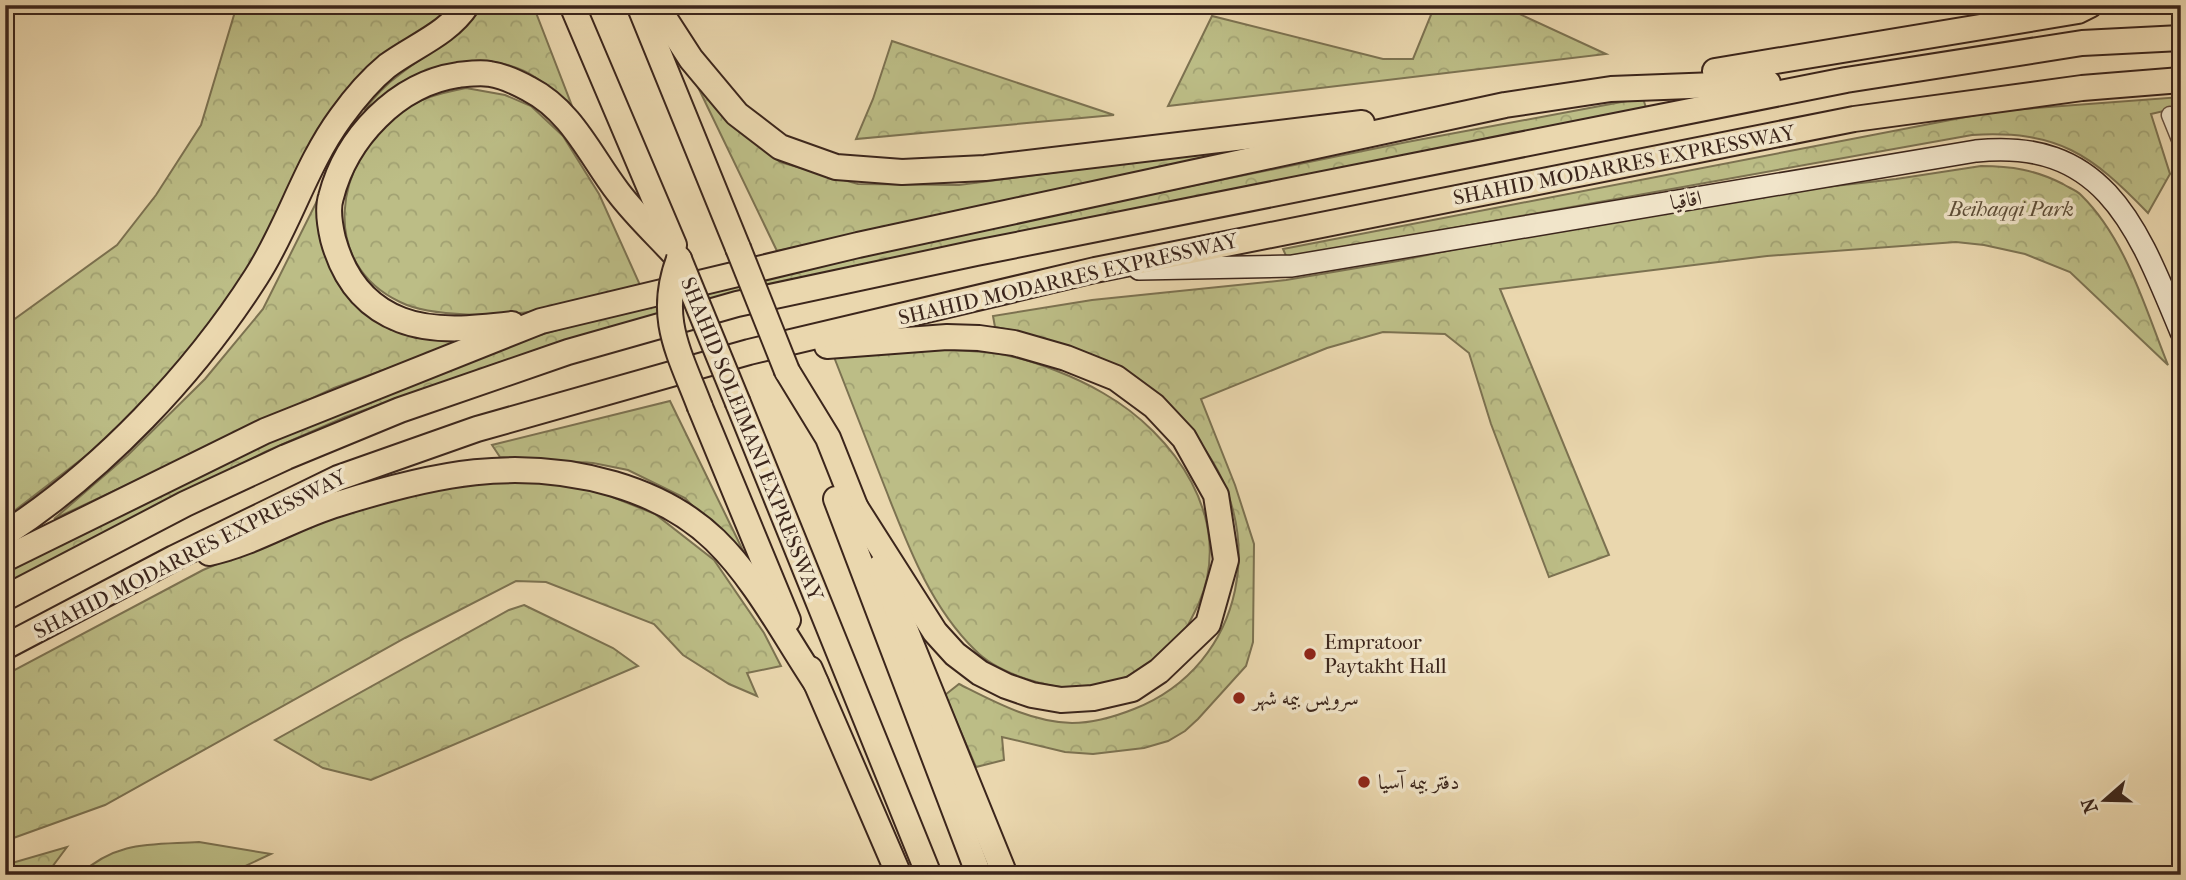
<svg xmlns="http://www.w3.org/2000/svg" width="2186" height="880" viewBox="0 0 2186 880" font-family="'IM FELL French Canon',Amiri,serif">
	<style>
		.grass { fill: #bcbd86; stroke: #7c7251; stroke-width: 2 }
		.forest { fill: url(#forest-crowns); stroke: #7c7251; stroke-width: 2 }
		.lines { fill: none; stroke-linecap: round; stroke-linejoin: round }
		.minor-casing { stroke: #685240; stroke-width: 19 }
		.secondary-casing { stroke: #3c261c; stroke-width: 24 }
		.trunk-casing { stroke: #3c261c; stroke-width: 28 }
		.minor { stroke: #f1e5ca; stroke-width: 16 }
		.secondary { stroke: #f1e5ca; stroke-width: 21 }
		.trunk { stroke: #ead7ae; stroke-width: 24 }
		.trunk-bridge-casing { stroke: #3c261c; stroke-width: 28; stroke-linecap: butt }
		.trunk-bridge { stroke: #ead7ae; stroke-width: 24 }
		.poi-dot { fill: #8f2418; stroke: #f1e5ca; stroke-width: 2.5 }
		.labels { text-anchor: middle; stroke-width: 7; stroke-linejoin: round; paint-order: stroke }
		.street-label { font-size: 21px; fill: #3c261c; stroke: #f1e5ca }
		.park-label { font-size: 21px; font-style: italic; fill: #5c4c36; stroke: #f1e5ca }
		.poi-label { font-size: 21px; fill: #3c261c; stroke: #f1e5ca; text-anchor: start }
	</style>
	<defs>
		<pattern id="forest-crowns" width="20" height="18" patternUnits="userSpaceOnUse" patternTransform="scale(1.75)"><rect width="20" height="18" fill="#bcbd86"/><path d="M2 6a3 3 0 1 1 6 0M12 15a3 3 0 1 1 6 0" fill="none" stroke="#a2a273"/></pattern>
	</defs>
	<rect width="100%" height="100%" fill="#ead7ae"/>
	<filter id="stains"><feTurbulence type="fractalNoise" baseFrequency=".00286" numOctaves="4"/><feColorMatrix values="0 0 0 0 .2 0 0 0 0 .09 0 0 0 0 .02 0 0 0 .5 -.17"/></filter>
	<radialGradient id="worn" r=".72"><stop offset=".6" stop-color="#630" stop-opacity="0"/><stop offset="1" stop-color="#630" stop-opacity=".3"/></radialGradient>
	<path class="grass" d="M 199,842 L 271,854 L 226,875 L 79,875 C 118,840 151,845 199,842 Z"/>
	<g class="forest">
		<polygon points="237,5 456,5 426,31 293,187 244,277 192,351 144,405 87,455 5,518 5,326 117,245 156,195 201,125"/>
		<path d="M 483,5 L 533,5 L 572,106 C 557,94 541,79 524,71 C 462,43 414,77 364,110 C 375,97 385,85 399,75 C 430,50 459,39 483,5 Z"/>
		<polygon points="1435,5 1500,5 1606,54 1168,106 1212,16 1383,59 1413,59"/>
		<polygon points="892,41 1114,115 856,139 873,99"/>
		<polygon points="696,83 731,120 780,162 858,184 959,185 1287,142 1289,148 777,251"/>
		<path d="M 466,88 L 505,95 L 531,106 L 563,136 L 599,194 L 640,285 C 606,293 571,306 537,311 C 501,316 432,318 400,302 C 319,264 334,162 398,114 C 419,98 441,93 466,88 Z"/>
		<path d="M 2181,97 L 2181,107 L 2151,114 L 2170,174 L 2148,213 C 2091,154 2058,130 1972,135 L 1287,258 L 1283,249 L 1997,111 Z"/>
		<polygon points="1643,98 1646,108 1146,207 607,332 498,363 345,417 265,452 5,587 5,567 144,496 470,356 577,324 789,268 1407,142"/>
		<polygon points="343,149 322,233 329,265 339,285 368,316 391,330 483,334 334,388 54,519 128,455 205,379 263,309"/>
		<path d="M 1981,166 C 2011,166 2036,170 2063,184 C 2069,188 2076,190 2081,195 C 2126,239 2145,308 2168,365 L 2070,272 L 2025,254 L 1984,245 L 1956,242 L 1767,256 L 1500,289 L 1609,555 L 1549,577 L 1491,424 L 1469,353 L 1445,334 L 1383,332 L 1327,348 L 1201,399 L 1235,485 L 1254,544 L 1253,642 L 1246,666 L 1198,719 L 1185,731 L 1168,741 L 1144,748 L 1093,754 L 1065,752 L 1002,737 L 1004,760 L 976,767 L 945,695 L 959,684 C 995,702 1031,722 1072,723 C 1094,723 1114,717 1134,709 C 1246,665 1271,527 1195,437 C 1182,420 1158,407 1141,394 C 1126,382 1112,369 1095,358 C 1087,353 1075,351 1066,347 C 1042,339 1020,331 995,327 L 993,316 L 1092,300 L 1286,280 L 1398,261 L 1670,205 L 1896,179 Z"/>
		<path d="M 942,349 C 962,351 984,351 1005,355 C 1035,361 1076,377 1103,393 C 1175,434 1235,520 1199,603 C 1191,620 1182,639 1167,652 C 1161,657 1153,662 1146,666 C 1116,687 1075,693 1040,683 C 1018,677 991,667 975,650 C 929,605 907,543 884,485 C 867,442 851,400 834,357 Z"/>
		<polygon points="670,401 752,569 685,498 628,470 593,463 500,457 492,445"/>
		<polygon points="529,477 605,494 655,514 714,560 764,633 781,666 747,673 757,696 729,684 683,655 654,624 546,582 516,581 405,638 105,805 5,841 5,675 203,570 316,522 390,496"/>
		<polygon points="524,605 613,648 638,666 371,780 323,768 275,740 509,610"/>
		<polygon points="67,847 46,875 5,875 5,865"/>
	</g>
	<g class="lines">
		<defs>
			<polyline id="minor" points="2170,115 2181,142"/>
			<path id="secondary" d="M 1139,269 L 1292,266 L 1976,151 C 2107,137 2139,232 2181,332"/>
			<g id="trunk">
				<polyline points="572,5 674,245"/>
				<polyline points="639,5 738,248"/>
				<polyline points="656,5 691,59 737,114 780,147 836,167 902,172 985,168 1362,123"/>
				<polyline points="1715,71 2078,11 2090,5"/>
				<path d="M 512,324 C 478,328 434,333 401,320 C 364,306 343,276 333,239 C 330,226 327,209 331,197 C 346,138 397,84 458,75 C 468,74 480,72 490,74 C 503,76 518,83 529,89 C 572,111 591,157 618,192 C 636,216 659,237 679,259"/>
				<polyline points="827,346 947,337 979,338 1014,343 1066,358 1116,378 1154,406 1184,438 1216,495 1226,560 1208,624 1159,671 1132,689 1093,698 1061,700 1032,695 1006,686 980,673 955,654 935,632 856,508"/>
				<polyline points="787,371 828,438 861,521"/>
				<polyline points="738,403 929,875"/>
				<polyline points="700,407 788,620"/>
				<polyline points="836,499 979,875"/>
				<path d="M 5,534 C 102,471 194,374 256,277 C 289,226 305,166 341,117 C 354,99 370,80 387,66 C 414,46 448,34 467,5"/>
				<path d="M 209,553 C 255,543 294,517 338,504 C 433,474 516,456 614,484 C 651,495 687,513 715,540 C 756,580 784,635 816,683"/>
				<polyline points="5,559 265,431 541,321 858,245 1505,105 1611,89 1768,83"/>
				<polyline points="880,567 1005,875"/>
				<polyline points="5,598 185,504 286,457 400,410 568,352 737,304 976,253 1846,80 2082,43 2181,38"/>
				<polyline points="5,647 174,558 338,478 477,429 749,352 1095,270 1854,119 2082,88 2181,80"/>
				<polyline points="810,669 899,875"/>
			</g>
		</defs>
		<use href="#minor" class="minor-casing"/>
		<use href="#secondary" class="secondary-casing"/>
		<use href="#trunk" class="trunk-casing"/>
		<use href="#minor" class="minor"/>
		<use href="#secondary" class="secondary"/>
		<use href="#trunk" class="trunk"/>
		<defs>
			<g id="trunk-bridge">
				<polyline points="738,248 787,371"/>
				<polyline points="679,259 738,403"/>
				<path d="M 679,259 C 657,318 679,352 700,407"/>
			</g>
		</defs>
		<use href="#trunk-bridge" class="trunk-bridge-casing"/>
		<use href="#trunk-bridge" class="trunk-bridge"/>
	</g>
	<g class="poi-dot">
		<circle cx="1310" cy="654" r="7"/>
		<circle cx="1239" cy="698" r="7"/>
		<circle cx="1364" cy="782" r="7"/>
	</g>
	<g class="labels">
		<g class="street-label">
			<text transform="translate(1624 165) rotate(-11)" y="7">SHAHID MODARRES EXPRESSWAY</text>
			<text transform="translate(1686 200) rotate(-10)" y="7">اقاقیا</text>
			<text transform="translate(1068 279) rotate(-13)" y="7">SHAHID MODARRES EXPRESSWAY</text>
			<text transform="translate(752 439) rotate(68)" y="7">SHAHID SOLEIMANI EXPRESSWAY</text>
			<text transform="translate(190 554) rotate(-27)" y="7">SHAHID MODARRES EXPRESSWAY</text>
		</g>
		<g class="park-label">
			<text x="2011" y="216">Beihaqqi Park</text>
		</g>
		<g class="poi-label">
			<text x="1324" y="649">Empratoor<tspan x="1324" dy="24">Paytakht Hall</tspan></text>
			<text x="1253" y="705">سرویس بیمه شهر</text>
			<text x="1378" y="789">دفتر بیمه آسیا</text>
		</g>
	</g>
	<rect width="2186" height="880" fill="none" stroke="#ead7ae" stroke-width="28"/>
	<rect x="7" y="7" width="2172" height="866" fill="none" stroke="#3c261c" stroke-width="3.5"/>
	<rect x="14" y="14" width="2158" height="852" fill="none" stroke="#3c261c" stroke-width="2"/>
	<g transform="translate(2105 800) rotate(250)" stroke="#f1e5ca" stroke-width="5" paint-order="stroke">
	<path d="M0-5L12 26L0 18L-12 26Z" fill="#3c261c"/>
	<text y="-10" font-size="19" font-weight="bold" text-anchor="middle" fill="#3c261c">N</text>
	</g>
	<rect width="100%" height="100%" filter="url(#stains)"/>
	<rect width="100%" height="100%" fill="url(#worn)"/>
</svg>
